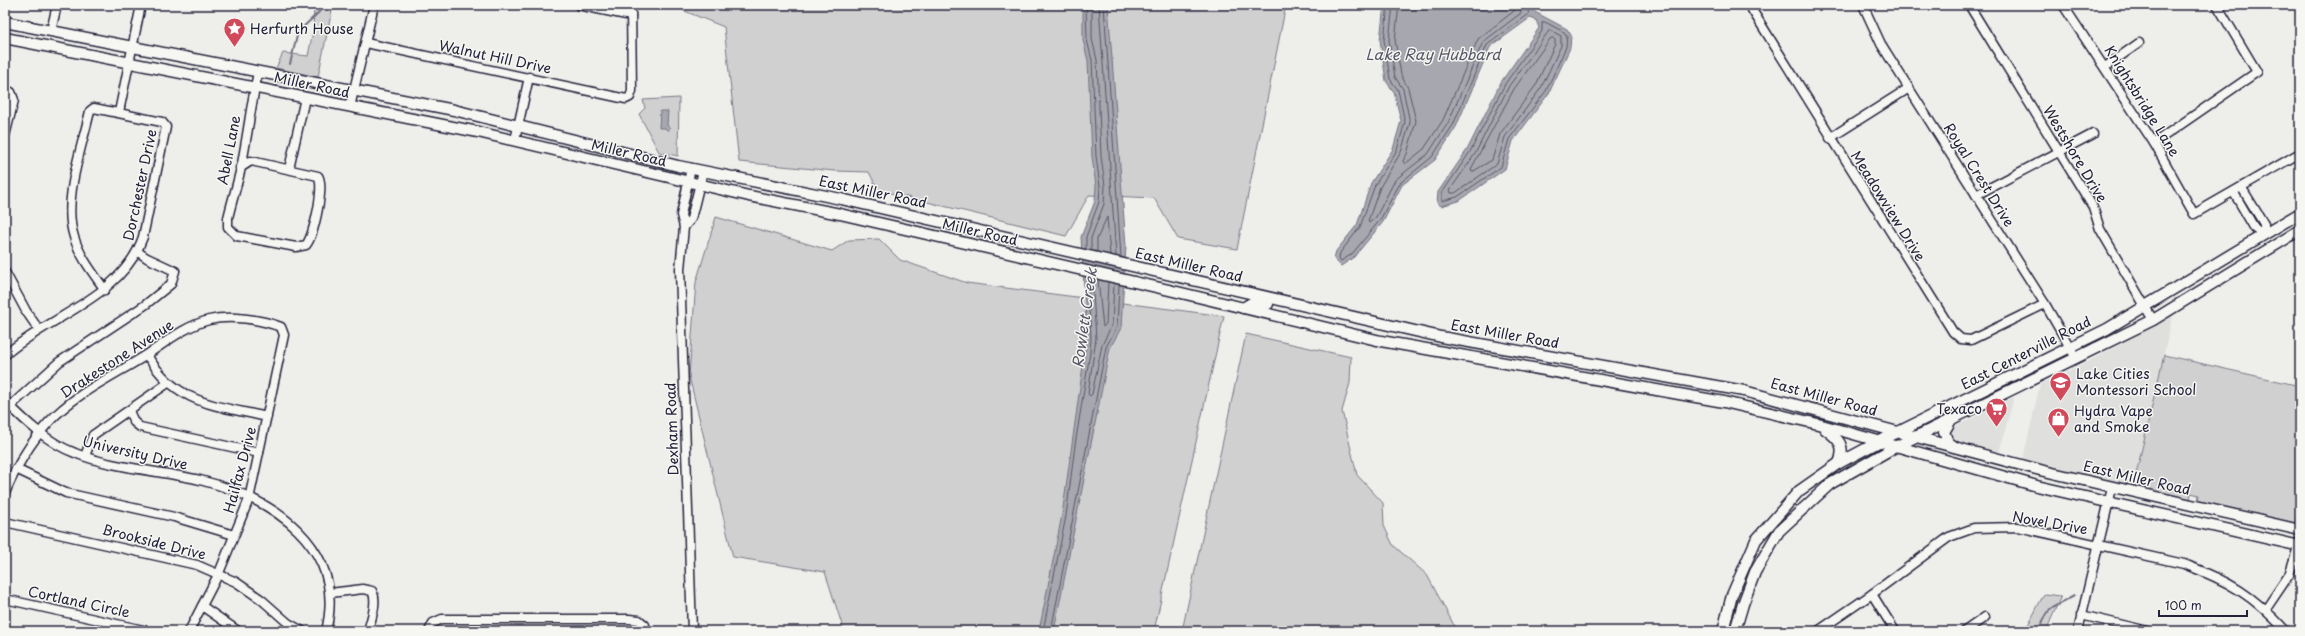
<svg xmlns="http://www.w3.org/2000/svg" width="2305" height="636" viewBox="0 0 2305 636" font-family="'Playpen Sans',sans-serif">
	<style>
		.built { fill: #dfdfde }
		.green { fill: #d0d0d1; stroke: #797986 }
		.water { fill: #a7a7af; stroke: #727281 }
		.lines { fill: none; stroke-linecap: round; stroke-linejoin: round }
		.shore { stroke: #575769; stroke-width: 1 }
		.stream { stroke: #727281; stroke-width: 2 }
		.minor-casing { stroke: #22223b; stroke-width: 11 }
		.major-casing { stroke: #22223b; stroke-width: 13 }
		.minor { stroke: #f6f6f2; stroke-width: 8 }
		.major { stroke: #f6f6f2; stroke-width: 10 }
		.labels { text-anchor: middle; stroke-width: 3; stroke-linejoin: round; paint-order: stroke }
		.poi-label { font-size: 14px; fill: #22223b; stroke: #f6f6f2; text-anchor: start }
		.street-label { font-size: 14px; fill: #22223b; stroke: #f6f6f2 }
		.water-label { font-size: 15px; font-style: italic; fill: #575769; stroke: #f6f6f2 }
	</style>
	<rect width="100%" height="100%" fill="#eeeeeb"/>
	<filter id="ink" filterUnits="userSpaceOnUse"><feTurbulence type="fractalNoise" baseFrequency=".025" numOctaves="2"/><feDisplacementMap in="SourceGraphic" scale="8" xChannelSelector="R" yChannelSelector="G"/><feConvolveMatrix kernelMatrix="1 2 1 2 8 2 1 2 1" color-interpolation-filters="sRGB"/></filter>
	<g filter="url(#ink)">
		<g class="built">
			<polygon points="2173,315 2133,487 2023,459 2040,384 2093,359"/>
			<polygon points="2014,397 1999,453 1953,440 1950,429"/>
		</g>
		<g class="green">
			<polygon points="314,5 333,5 318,77 276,68 283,53 308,56 313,31"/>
			<polygon points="681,5 1286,5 1237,249 1178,239 1154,198 1089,195 1066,236 878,190 869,172 835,171 739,162 724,27 682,10"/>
			<polygon points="679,98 678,156 659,152 639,114 645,108 643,100"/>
			<polygon points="716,217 832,251 849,240 879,239 900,260 967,283 1224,316 1154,631 844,631 825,572 733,557 689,376 696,282"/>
			<polygon points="1246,334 1351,357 1350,383 1342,411 1357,475 1383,503 1384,526 1393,545 1427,575 1456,629 1455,631 1182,631"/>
			<polygon points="2164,355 2300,386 2300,500 2295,523 2198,501 2199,495 2191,493 2190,500 2133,487"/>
			<polygon points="2044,594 2061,596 2046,631 2025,631"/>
		</g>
		<g class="water">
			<polygon points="1083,5 1108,5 1126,246 1121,328 1110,348 1054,631 1039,631 1062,515 1087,337 1081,237 1095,201 1096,186 1092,157 1088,61 1083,40"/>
			<polygon points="1384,5 1528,5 1535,12 1567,29 1571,35 1570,48 1549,93 1513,141 1505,169 1459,201 1441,206 1437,203 1438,192 1467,150 1501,82 1539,28 1536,20 1530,18 1490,47 1456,127 1435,160 1402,185 1383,222 1354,257 1341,266 1334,259 1336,251 1357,225 1371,183 1393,149 1401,121 1394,92 1386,81 1380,40"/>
			<polygon points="660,111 668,111 667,125 670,128 668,131 665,128 659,128"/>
		</g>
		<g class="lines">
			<g class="shore">
				<polyline points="1099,5 1116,256"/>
				<polyline points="1104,5 1121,257"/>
				<polyline points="1388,5 1384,40 1390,79 1398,90 1405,122 1397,150 1375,185 1360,227 1340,253 1339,258 1341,261 1352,254 1380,220 1400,183 1432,157 1453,125 1487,45 1529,14 1526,5"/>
				<polyline points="1393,5 1389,40 1395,77 1403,89 1410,123 1401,152 1380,187 1368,221 1369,223 1376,217 1395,180 1428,154 1448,123 1483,42 1521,13 1521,5"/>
				<polyline points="1399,5 1395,40 1401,75 1408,88 1416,121 1407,154 1403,161 1405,164 1424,149 1443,120 1478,39 1514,11 1515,5"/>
				<polygon points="1545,22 1564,32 1567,36 1566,47 1546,91 1509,139 1501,167 1457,197 1442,201 1442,193 1470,152 1505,84 1542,31 1542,23"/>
				<polygon points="1550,30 1561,36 1561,46 1541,88 1505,137 1497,164 1455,193 1451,193 1450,190 1475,154 1509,86"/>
				<polygon points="1553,38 1555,40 1555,44 1536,85 1500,134 1492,160 1472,172 1471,169 1514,89 1550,39"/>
				<polyline points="1086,249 1086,237 1099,202 1100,186 1096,156 1092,60 1087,40 1086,5"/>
				<polyline points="1091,250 1091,238 1104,204 1105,186 1101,156 1097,60 1092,39 1092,5"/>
				<polyline points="1097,252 1097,239 1107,217 1110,255"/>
				<polyline points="1092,278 1096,338 1088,394 1090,396 1092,394 1102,345 1112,325 1114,284"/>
				<polyline points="1098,280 1103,327 1106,324 1108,282"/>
				<polyline points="1043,631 1066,516 1075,445 1090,353 1091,337 1087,277"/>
				<polyline points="1051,631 1106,347 1117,327 1119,285"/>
			</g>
			<g class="stream">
				<polyline points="290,64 298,32 319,12 321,5"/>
				<polyline points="2037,631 2050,609 2074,596"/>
			</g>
			<defs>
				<g id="minor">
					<polyline points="578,5 631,16"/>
					<polyline points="1749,5 1953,332 1961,339 1971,340 2045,304"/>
					<polyline points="1863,5 1881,44 2045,304 2076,358"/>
					<polyline points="1969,5 2093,207 2100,229 2153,320"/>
					<polyline points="2063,5 2154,143 2194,214 2300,153"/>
					<polyline points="51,31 57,5"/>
					<polyline points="366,43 626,99 630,97 632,91 631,5"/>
					<polyline points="2105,67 2139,43"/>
					<polyline points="5,90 11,92 14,100 5,136"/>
					<polyline points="350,107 374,5"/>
					<polyline points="119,112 141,5"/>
					<polyline points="1830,138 1909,88"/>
					<polyline points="515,140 529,77"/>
					<polyline points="2154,143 2257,72 2217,5"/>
					<path d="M 240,168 L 251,161 L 318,176 C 325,185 314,236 306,245 L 296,247 L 237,236 L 228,227 L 228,218 C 233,196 241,174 244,152 C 249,125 252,99 258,73"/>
					<polyline points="691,168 681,215 684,227 680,269 692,631"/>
					<polyline points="289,169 305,98"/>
					<polyline points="2234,193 2255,229 2264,235 2264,224 2242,188"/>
					<polyline points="1976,195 2093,134"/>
					<polyline points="684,227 691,219 703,171"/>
					<polyline points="5,272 26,311 39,330"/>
					<path d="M 5,355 C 50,315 122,298 143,237 L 166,127 L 162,122 L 94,108 L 90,111 C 82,148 62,200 74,237 C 80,257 93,273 105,290"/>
					<path d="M 147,355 C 177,405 215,405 267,417"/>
					<path d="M 5,401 C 25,421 48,443 75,453 C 111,468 161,471 200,480 C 272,498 347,546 326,631"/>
					<polyline points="5,411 59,362 145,305 171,284 175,271 147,258 138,252"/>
					<polyline points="129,411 134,422 140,427 259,453"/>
					<polyline points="85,456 93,435 168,383"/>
					<polyline points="16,469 66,493 174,517 234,535"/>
					<path d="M 5,493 C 16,467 29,444 48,423 C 74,394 113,376 145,356 C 165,343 185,326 209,320 C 230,315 260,319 281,327 L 284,335 L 249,499 L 219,573 L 189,631"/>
					<polyline points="5,522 197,565 236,582 262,600 288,623 302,631"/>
					<path d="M 330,593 L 363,589 L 372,591 C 378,602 371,619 368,631"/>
					<polyline points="1872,594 1895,631"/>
					<polyline points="5,599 148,631"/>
					<polyline points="202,606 238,631"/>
					<polyline points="2266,609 2289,575 2300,541"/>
					<polyline points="2081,615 2148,631"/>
					<polyline points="429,631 433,623 442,619 629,619 639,620 645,625 645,631"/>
					<path d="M 1818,631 L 1872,594 L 1949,537 L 1974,528 L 2018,527 L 2184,564 C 2229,581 2253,595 2286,631"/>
					<polyline points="1965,631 1985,617"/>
					<polyline points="2078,631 2112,488"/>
				</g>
				<g id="major">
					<polyline points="5,22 454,110 678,166 841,199 1441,337 1744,391 2044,471 2300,530"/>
					<polyline points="5,38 478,132 749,196 840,214 1169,290 1381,341 1724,402 1818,424 2037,486 2300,546"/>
					<polyline points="1243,308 1253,302 1268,304"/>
					<polyline points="1951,420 1944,432 1948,442 1955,447"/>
					<path d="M 1825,429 C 1839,439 1846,446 1839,463"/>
					<polyline points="1723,631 1732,595 1756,540 1799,491 1839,463 1888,437 2107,329 2300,213"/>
					<polyline points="1735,631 1743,604 1755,572 1779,531 1830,484 1895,447 2153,320 2300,230"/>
				</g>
			</defs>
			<use href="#minor" class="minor-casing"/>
			<use href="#major" class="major-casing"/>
			<use href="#minor" class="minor"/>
			<use href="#major" class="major"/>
		</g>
	</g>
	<defs>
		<symbol id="sight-pin" viewBox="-11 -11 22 30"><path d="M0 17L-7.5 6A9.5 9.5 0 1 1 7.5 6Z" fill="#d1495b" stroke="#f6f6f2"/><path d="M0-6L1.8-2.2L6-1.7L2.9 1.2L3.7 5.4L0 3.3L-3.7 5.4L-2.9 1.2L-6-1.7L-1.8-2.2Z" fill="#fff"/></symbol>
		<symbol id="school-pin" viewBox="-11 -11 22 30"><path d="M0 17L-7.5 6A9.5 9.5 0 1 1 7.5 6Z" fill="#d1495b" stroke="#f6f6f2"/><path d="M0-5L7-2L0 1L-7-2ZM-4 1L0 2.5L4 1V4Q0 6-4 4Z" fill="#fff"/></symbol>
		<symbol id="supermarket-pin" viewBox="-11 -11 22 30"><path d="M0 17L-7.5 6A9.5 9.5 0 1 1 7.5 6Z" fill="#d1495b" stroke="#f6f6f2"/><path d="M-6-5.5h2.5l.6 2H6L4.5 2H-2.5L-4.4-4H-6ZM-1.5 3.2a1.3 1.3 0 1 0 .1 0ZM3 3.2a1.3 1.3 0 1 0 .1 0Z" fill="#fff"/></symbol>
		<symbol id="shop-pin" viewBox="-11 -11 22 30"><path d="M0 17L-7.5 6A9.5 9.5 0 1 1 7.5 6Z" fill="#d1495b" stroke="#f6f6f2"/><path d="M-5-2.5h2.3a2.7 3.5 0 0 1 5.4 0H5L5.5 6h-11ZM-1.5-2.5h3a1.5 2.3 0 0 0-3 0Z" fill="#fff"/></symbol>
	</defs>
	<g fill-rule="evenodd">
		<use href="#sight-pin" x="222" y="16" width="25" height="34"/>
		<use href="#school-pin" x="2048" y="370" width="25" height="34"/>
		<use href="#supermarket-pin" x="1984" y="396" width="25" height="34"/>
		<use href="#shop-pin" x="2046" y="406" width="25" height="34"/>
	</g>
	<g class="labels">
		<g class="poi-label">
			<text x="250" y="34">Herfurth House</text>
			<text x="2076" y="379">Lake Cities<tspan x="2076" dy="16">Montessori School</tspan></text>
			<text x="1982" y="414" text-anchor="end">Texaco</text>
			<text x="2074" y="416">Hydra Vape<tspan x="2074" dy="16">and Smoke</tspan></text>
		</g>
		<g class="street-label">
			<text transform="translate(495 57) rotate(12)" y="5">Walnut Hill Drive</text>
			<text transform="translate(312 85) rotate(12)" y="5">Miller Road</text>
			<text transform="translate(2142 101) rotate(58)" y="5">Knightsbridge Lane</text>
			<text transform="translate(229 150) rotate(-79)" y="5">Abell Lane</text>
			<text transform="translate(629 153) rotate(13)" y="5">Miller Road</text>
			<text transform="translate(2075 154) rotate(59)" y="5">Westshore Drive</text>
			<text transform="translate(1979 175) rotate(58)" y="5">Royal Crest Drive</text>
			<text transform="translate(140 185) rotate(-78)" y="5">Dorchester Drive</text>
			<text transform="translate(873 192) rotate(12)" y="5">East Miller Road</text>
			<text transform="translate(1888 206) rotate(58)" y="5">Meadowview Drive</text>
			<text transform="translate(980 232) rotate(13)" y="5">Miller Road</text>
			<text transform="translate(1189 265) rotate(13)" y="5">East Miller Road</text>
			<text transform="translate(1505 334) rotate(10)" y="5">East Miller Road</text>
			<text transform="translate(2026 353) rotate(-27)" y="5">East Centerville Road</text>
			<text transform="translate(117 359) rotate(-33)" y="5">Drakestone Avenue</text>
			<text transform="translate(1824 397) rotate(15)" y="5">East Miller Road</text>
			<text transform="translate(672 429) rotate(-92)" y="5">Dexham Road</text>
			<text transform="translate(135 453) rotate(13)" y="5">University Drive</text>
			<text transform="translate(240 470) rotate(-75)" y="5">Hailfax Drive</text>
			<text transform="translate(2137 478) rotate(13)" y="5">East Miller Road</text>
			<text transform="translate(2050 523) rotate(10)" y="5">Novel Drive</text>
			<text transform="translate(154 542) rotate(14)" y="5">Brookside Drive</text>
			<text transform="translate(79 602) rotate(12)" y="5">Cortland Circle</text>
		</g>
		<g class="water-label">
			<text x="1433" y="60">Lake Ray Hubbard</text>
			<text transform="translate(1085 318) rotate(-82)" y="5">Rowlett Creek</text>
		</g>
	</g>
	<rect width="2305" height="636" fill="none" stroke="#f6f6f2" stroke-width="20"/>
	<rect x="10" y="10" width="2285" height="616" fill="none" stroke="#22223b" stroke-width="1.5" filter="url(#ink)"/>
	<path d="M2159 610v6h88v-6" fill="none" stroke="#22223b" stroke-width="2"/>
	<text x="2165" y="610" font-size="12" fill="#22223b" stroke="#f6f6f2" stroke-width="3" paint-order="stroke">100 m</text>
</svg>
